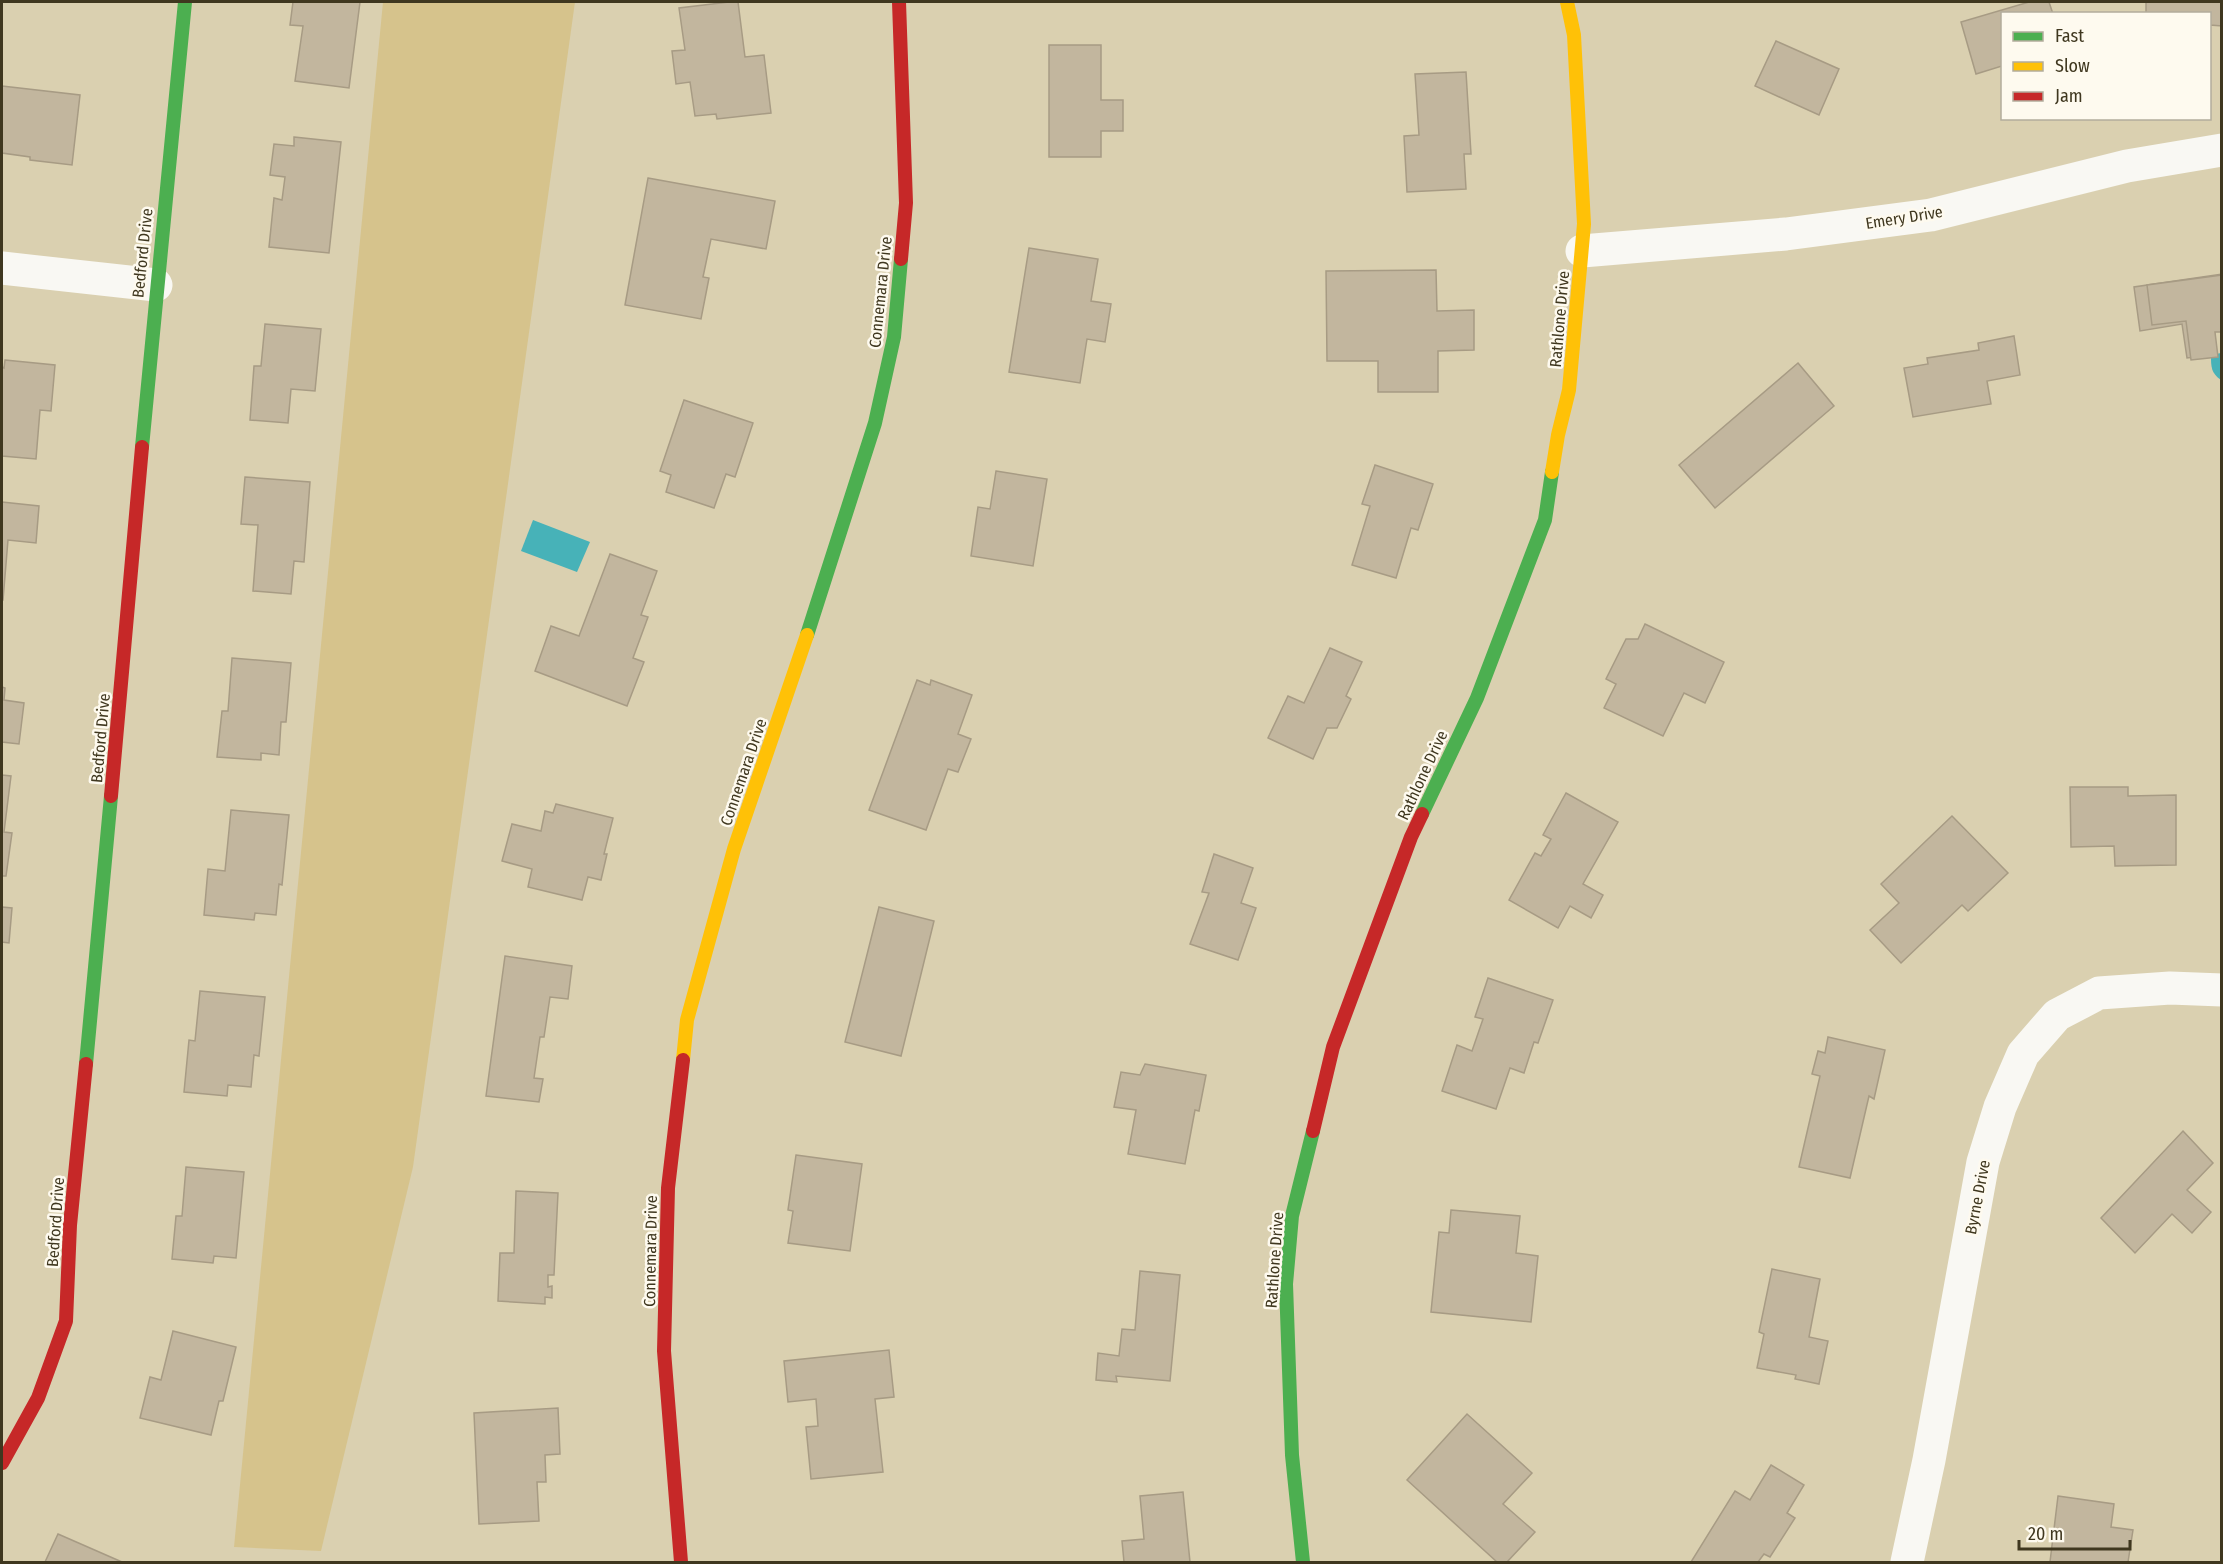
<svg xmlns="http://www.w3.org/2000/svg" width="2223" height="1564" viewBox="0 0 2223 1564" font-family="'Fira Sans Condensed',sans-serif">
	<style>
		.green { fill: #d6c38c }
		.water { fill: #47b2b8 }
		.building { fill: #c2b69e; stroke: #a79b84; stroke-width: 1.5 }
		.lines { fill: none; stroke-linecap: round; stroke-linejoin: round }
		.street { stroke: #f9f8f3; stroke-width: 33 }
		.fast { stroke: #4caf50; stroke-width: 14 }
		.slow { stroke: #ffc107; stroke-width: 14 }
		.jam { stroke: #c62828; stroke-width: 14 }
		.labels { text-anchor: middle; stroke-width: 5; stroke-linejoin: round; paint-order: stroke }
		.street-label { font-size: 16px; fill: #3f371f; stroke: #fefaef }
	</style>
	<rect width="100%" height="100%" fill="#dad0b0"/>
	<polygon class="green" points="383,2 575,2 413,1167 321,1551 234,1547"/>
	<g class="water">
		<path d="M 2221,353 L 2221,380 C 2211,373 2211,367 2211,355 Z"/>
		<polygon points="533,520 590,542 577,572 521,551"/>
	</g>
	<g class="building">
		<polygon points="293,2 360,2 349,88 295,81 303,26 290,25"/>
		<polygon points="729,2 738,2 745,57 764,55 771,113 717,119 716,114 695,116 690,82 676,84 672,51 685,50 679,8"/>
		<polygon points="2029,2 2049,2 2053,14 2002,14 2002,66 1976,74 1961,22"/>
		<polygon points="2146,2 2222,2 2222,26 2210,25 2210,14 2146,14"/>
		<polygon points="1776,41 1839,69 1819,115 1755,86"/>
		<polygon points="1049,45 1101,45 1101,100 1123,100 1123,131 1101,131 1101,157 1049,157"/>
		<polygon points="1466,72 1471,154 1464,154 1466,189 1407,192 1404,136 1419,135 1415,74"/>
		<polygon points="2,86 80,95 72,165 30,160 30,157 2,153"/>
		<polygon points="294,137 341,142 329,253 269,247 274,198 282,200 285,177 270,175 274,144 294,146"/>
		<polygon points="648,178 775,201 766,249 711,239 703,277 709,278 701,319 625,305"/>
		<polygon points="1029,248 1098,259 1091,301 1111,304 1105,342 1087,339 1080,383 1009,372"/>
		<polygon points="1436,270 1437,311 1474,310 1474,350 1438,351 1438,392 1378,392 1378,361 1327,361 1326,271"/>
		<polygon points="2222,274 2222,329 2207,331 2211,355 2187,358 2182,324 2140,331 2134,287"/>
		<polygon points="2222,275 2222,332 2215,332 2218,357 2191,360 2186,321 2152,325 2147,285"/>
		<polygon points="265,324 321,329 315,391 291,389 288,423 250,420 254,366 261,366"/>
		<polygon points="2014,336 2020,375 1987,381 1991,404 1913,417 1904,368 1928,364 1927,358 1979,350 1978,343"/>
		<polygon points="5,360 55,365 51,411 40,410 36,459 2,456 2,367 4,368"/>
		<polygon points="1798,363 1834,406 1715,508 1679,465"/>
		<polygon points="684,400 753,423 735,477 726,474 714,508 666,492 671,475 660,471"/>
		<polygon points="1375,465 1433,484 1418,530 1411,528 1396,578 1352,565 1370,506 1362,504"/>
		<polygon points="996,471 1047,479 1033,566 971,556 978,507 990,509"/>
		<polygon points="245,477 310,482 304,562 294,561 291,594 253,591 258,525 241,524"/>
		<polygon points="2,502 39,506 36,543 8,540 3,600 2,600"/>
		<polygon points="610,554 657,571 641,615 648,617 633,658 644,662 627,706 535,671 551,626 579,636"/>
		<polygon points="1645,624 1724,662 1705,703 1684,693 1663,736 1604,708 1616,684 1606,679 1626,639 1638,639"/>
		<polygon points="1330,648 1362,662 1346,696 1351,699 1337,728 1327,728 1313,759 1268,738 1288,696 1304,703"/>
		<polygon points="232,658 291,663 286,722 281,722 279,755 261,753 261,760 217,757 222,711 228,711"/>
		<polygon points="917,680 930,685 931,680 972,695 958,734 971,739 958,772 948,769 926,830 869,810"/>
		<polygon points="2,687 5,688 4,700 24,703 19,744 2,742"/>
		<polygon points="2,775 11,776 4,832 12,833 6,876 2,876"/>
		<polygon points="2070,787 2128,787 2128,796 2176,795 2176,865 2115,866 2114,846 2071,847"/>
		<polygon points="1566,793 1618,822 1583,884 1603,895 1591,918 1570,906 1558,928 1509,900 1535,853 1541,856 1551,839 1543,835"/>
		<polygon points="556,804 613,818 604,854 607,854 601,880 588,877 582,900 528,887 532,869 502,861 512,824 541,831 545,811 553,813"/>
		<polygon points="231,810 289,815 282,885 279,884 276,915 255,913 254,920 204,915 208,869 225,871"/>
		<polygon points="1952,816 2008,873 1968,911 1962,905 1901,963 1870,930 1899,903 1881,884"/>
		<polygon points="1214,854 1253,868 1241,903 1256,908 1238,960 1190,944 1209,893 1202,892"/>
		<polygon points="2,907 12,908 9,943 2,942"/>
		<polygon points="879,907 934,921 901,1056 845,1042"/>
		<polygon points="505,956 572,966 568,999 550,997 544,1037 540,1037 534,1078 543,1079 539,1102 486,1096"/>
		<polygon points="1488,978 1553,1000 1538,1043 1534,1042 1524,1073 1510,1068 1496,1109 1442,1091 1457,1045 1472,1051 1483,1019 1475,1017"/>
		<polygon points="200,991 265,997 259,1056 254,1055 251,1087 228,1085 227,1096 184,1092 189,1040 195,1041"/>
		<polygon points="1828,1037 1885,1050 1874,1099 1869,1096 1850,1178 1799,1167 1820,1076 1812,1074 1818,1051 1825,1053"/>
		<polygon points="1145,1064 1206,1075 1199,1111 1195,1110 1185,1164 1128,1154 1136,1110 1114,1107 1121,1072 1140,1075"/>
		<polygon points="2183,1131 2213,1163 2187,1190 2211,1212 2192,1233 2172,1214 2135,1253 2101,1218"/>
		<polygon points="796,1155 862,1164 850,1251 788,1243 793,1211 788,1210"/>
		<polygon points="186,1167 244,1172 236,1258 214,1256 213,1263 172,1259 176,1216 182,1216"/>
		<polygon points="516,1191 558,1193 554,1275 548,1275 548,1287 552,1286 552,1298 545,1297 545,1304 498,1301 500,1253 514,1253"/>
		<polygon points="1451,1210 1520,1216 1516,1253 1538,1256 1531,1322 1431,1312 1439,1232 1449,1233"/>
		<polygon points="1772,1269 1820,1279 1809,1337 1828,1341 1819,1384 1795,1379 1796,1375 1757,1368 1764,1334 1759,1332"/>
		<polygon points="1140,1271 1180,1275 1170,1381 1116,1376 1117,1382 1096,1380 1098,1353 1119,1356 1122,1329 1135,1330"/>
		<polygon points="173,1331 236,1347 223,1401 219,1401 211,1435 140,1418 150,1377 161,1380"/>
		<polygon points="889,1350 894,1397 875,1399 883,1472 811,1479 806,1427 818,1426 816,1399 788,1402 784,1361"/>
		<polygon points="558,1408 560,1454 545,1455 546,1482 537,1482 539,1521 479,1524 474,1413"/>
		<polygon points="1467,1414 1532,1473 1503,1504 1535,1532 1507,1562 1497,1562 1407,1480"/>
		<polygon points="1771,1465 1804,1485 1787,1513 1795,1518 1770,1557 1764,1554 1758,1562 1691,1562 1735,1491 1750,1500"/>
		<polygon points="1183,1492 1190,1562 1124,1562 1122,1541 1144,1539 1140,1496"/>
		<polygon points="2058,1496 2114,1504 2111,1527 2133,1530 2128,1562 2050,1562"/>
		<polygon points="58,1534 122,1562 45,1562"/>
	</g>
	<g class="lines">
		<g class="street">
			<polyline points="1582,251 1786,234 1931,215 2127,166 2222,150"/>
			<polyline points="2,268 156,285"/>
			<polyline points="1907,1562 1929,1460 1983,1162 2000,1107 2023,1054 2057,1015 2099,993 2170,988 2222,990"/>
		</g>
		<g class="fast">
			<polyline points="142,447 185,2"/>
			<polyline points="807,635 875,423 894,337 901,259"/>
			<polyline points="1422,814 1477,698 1545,520 1552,472"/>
			<polyline points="86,1064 111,796"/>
			<polyline points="1303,1562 1292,1455 1286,1284 1292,1216 1313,1131"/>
		</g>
		<g class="slow">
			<polyline points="1552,472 1558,435 1569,390 1584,224 1574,35 1567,2"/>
			<polyline points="683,1060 687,1020 734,849 807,635"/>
		</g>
		<g class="jam">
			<polyline points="899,2 906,203 901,259"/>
			<polyline points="111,796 142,447"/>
			<polyline points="1313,1131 1333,1047 1411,837 1422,814"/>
			<polyline points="2,1463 38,1398 66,1321 70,1225 86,1064"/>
			<polyline points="681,1562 664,1351 668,1188 683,1060"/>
		</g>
	</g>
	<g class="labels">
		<g class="street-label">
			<text transform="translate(1904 217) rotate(-9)" y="6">Emery Drive</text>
			<text transform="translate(142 253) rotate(-84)" y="6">Bedford Drive</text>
			<text transform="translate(880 292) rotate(-84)" y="6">Connemara Drive</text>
			<text transform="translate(1559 319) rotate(-85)" y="6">Rathlone Drive</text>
			<text transform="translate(100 738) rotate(-85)" y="6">Bedford Drive</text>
			<text transform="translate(743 772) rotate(-71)" y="6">Connemara Drive</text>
			<text transform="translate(1422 775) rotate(-65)" y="6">Rathlone Drive</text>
			<text transform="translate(1977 1197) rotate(-79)" y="6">Byrne Drive</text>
			<text transform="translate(55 1222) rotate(-86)" y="6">Bedford Drive</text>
			<text transform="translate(650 1251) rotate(-89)" y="6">Connemara Drive</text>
			<text transform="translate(1274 1260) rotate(-86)" y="6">Rathlone Drive</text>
		</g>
	</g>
	<rect width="2223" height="1564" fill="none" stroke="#3f371f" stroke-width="6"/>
	<rect x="2001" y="12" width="210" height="108" fill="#fefaef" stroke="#b2ac9c" stroke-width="1.5"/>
	<rect x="2013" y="32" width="30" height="9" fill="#4caf50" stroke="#b2ac9c" stroke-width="1.5"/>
	<text x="2055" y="42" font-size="18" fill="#3f371f">Fast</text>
	<rect x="2013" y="62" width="30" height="9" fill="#ffc107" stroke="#b2ac9c" stroke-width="1.5"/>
	<text x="2055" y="72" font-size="18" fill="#3f371f">Slow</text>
	<rect x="2013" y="92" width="30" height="9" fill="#c62828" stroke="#b2ac9c" stroke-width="1.5"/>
	<text x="2055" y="102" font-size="18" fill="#3f371f">Jam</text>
	<path d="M2019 1540v9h111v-9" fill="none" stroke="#3f371f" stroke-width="3"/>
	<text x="2028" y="1540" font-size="18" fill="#3f371f" stroke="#fefaef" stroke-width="4.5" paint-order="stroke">20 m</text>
</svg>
